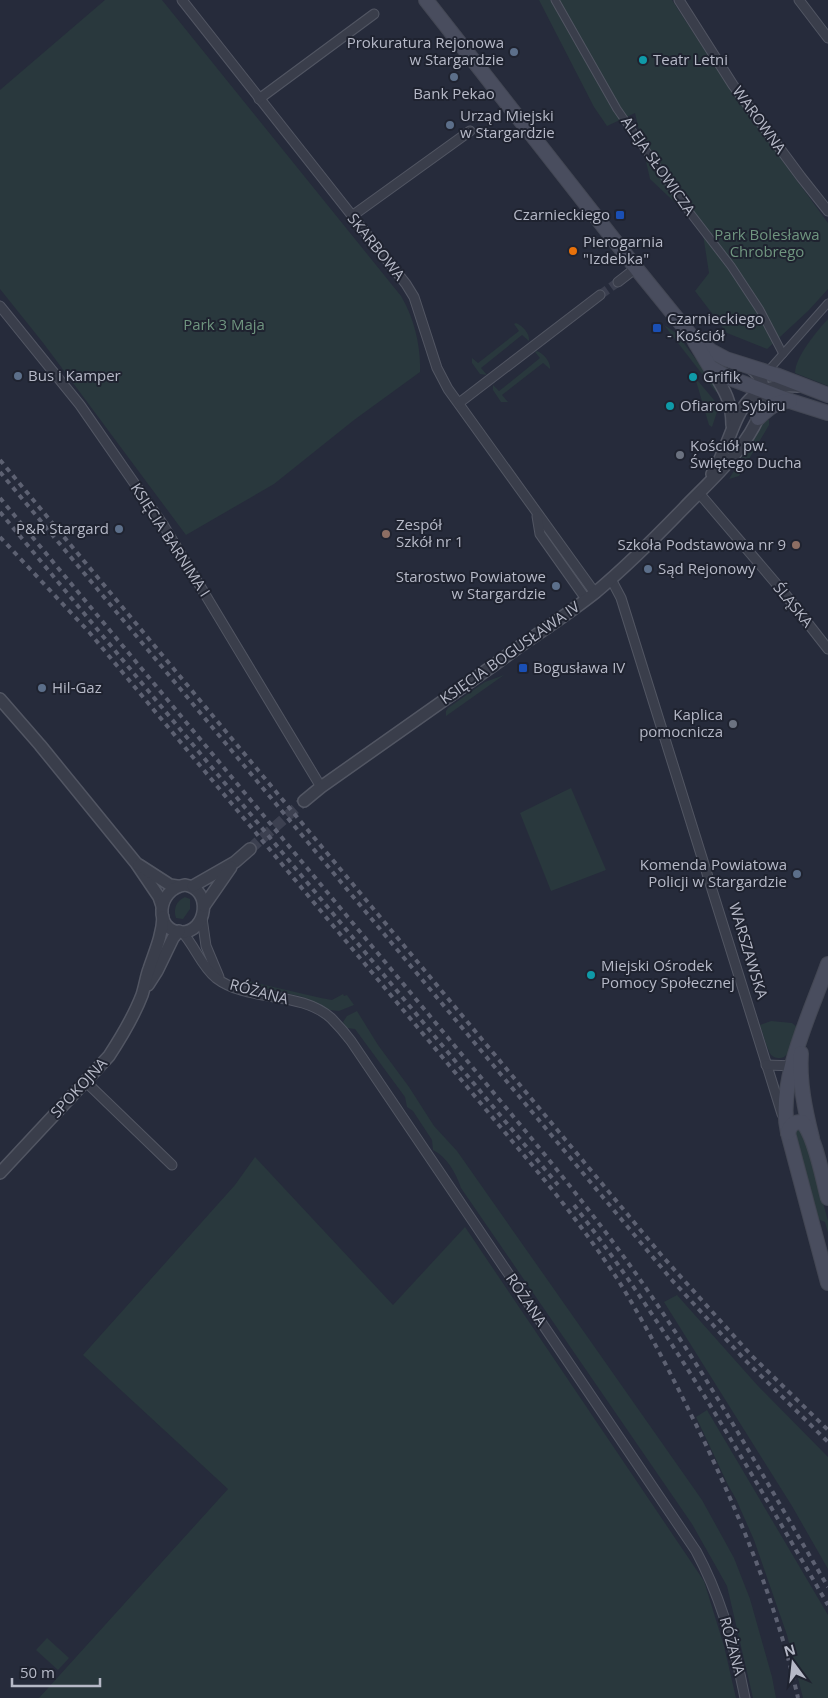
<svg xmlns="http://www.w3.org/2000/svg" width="828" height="1698" viewBox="0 0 828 1698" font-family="'Open Sans',sans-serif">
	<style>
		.green { fill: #29383d }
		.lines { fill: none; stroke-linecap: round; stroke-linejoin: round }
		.minor-tunnel { stroke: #3c4050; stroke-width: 9; stroke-dasharray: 9 4.5; stroke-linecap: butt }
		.tertiary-tunnel { stroke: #3c4050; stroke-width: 11; stroke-dasharray: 11 5.5; stroke-linecap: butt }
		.pedestrian-casing { stroke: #525663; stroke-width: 9 }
		.minor-casing { stroke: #525663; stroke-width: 11 }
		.tertiary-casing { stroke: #525663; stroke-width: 14 }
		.secondary-casing { stroke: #434754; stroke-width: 16 }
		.pedestrian { stroke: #3a3e4b; stroke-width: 7 }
		.minor { stroke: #3a3e4b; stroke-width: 9 }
		.tertiary { stroke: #3a3e4b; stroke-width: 11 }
		.secondary { stroke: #494d5e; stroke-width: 14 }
		.rail { stroke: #5d6172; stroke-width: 4; stroke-dasharray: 5 5; stroke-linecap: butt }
		.service-dot { fill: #5c6f8a; stroke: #1f2330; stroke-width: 2 }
		.culture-dot { fill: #0f9aa8; stroke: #1f2330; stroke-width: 2 }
		.transit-dot { fill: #1a4fb4; stroke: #1f2330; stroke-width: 2 }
		.food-dot { fill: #e8710a; stroke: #1f2330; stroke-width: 2 }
		.worship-dot { fill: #6b7280; stroke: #1f2330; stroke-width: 2 }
		.education-dot { fill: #8d6e63; stroke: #1f2330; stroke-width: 2 }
		.labels { text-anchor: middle; stroke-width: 4; stroke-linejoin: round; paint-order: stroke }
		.poi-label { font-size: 15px; fill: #b6b9c7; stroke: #1f2330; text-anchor: start }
		.street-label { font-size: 15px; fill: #b6b9c7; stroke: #1f2330 }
		.park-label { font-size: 15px; fill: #6f957f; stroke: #1f2330 }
	</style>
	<rect width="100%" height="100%" fill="#262b3b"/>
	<g class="green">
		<path d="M 105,0 L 162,0 L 401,296 C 414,318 421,346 420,372 L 354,420 L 274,484 L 186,535 L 44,344 L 0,289 L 0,90 Z"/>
		<polygon points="539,0 672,0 730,89 828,223 828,289 809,310 767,349 727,333 695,291 709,273 702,228 650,179 635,113 607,126 594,107"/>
		<path d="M 828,319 L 828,386 L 795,373 C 795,357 817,331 828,319 Z"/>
		<path d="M 516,323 C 523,326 530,334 529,341 L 522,335 L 481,368 L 487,375 L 480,374 L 472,363 L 472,358 L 478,363 L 482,360 L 519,331 L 514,324 Z"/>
		<polygon points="664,325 676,333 720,391 716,392"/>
		<path d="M 537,351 C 543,353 551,362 550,369 L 543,363 L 502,395 L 508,402 L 501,402 L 493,390 L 493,385 L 499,391 L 503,388 L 540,358 L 535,352 Z"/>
		<polygon points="696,381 698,381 719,406 712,427 709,425"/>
		<polygon points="766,418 769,420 769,425 739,476 729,479"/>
		<polygon points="504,675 446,716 446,711 448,708 485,682"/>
		<polygon points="571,788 606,870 551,891 520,813"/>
		<path d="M 185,897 L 190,899 L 190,909 L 183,919 L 176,918 C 173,909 176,901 185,897 Z"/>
		<polygon points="248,981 321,998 332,1000 343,994 344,996 347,995 354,1005 339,1011 330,1010 303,997 248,984"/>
		<path d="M 357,1011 L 378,1045 L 409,1087 L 434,1126 L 457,1151 L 702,1500 L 734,1558 L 750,1599 L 772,1677 L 776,1698 L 753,1698 L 727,1586 L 692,1524 L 461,1188 C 456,1173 447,1157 433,1150 L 432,1140 L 413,1111 L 407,1107 L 405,1097 L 355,1029 L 347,1028 L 343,1022 L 347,1016 Z"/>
		<path d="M 771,1021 L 792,1023 L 797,1027 C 794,1036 791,1060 778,1058 C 774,1058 770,1055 769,1051 C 765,1043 763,1033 760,1025 Z"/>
		<polygon points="798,1130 801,1130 804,1133 828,1221 828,1233 825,1222 818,1219 796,1135 796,1132"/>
		<polygon points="255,1157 393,1305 465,1227 704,1581 724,1646 736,1698 39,1698 228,1489 83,1355 235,1185"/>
		<polygon points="677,1295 758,1386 828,1457 828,1569 792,1506 664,1302"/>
		<polygon points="707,1410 828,1615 828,1698 803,1698 787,1635 754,1540 736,1499 728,1485 696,1417"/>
		<polygon points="47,1638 69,1658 58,1670 36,1650"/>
	</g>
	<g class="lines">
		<polyline class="minor-tunnel" points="600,295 618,282"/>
		<polyline class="tertiary-tunnel" points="250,849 304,801"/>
		<defs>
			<g id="pedestrian">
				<polyline points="555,0 617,109 684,205 731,266 760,310 783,354"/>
				<polyline points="767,372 828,303"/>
			</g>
			<g id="minor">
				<polyline points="182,0 406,284 414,297 437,368 448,389 595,593"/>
				<polyline points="679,0 733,85 801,177 828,211"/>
				<polyline points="799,0 828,38"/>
				<polyline points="259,99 374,14"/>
				<polyline points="352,216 470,131"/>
				<polyline points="618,282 636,268"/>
				<polyline points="0,306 80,405 164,526 321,787"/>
				<polyline points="459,403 600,295"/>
				<polyline points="699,493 785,594 828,649"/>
				<polyline points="537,516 540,534 586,599"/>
				<polyline points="611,579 621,598 782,1114"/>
				<polyline points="202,918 206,946 219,977"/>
				<path d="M 182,932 C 195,946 201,966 216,978 C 249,1003 299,990 331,1018 C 338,1025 345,1033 351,1041 L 696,1551 C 721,1597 735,1647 745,1698"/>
				<polyline points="766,1065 796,1066"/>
				<polyline points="85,1081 172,1165"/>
			</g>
			<g id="tertiary">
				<path d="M 710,367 C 723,388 732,400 732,425"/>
				<path d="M 712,474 C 739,431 732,381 798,386"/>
				<polyline points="0,699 40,745 136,863 159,897 162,906"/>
				<path d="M 304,801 L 321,787 C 381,745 441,702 501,660 C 532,637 566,616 596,592 C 627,566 656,537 684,508 C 711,480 747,449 761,411 C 768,395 764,377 750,367"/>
				<polyline points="139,865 170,885 177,886"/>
				<path d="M 185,885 C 213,889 207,933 181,932 C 154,931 156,889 185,885 Z"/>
				<polyline points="193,886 235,862 250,849"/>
				<polyline points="204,906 231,867"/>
				<polyline points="148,985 157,971 173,938 179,931"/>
				<path d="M 0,1173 L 109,1056 C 122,1036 134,1016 142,995 C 145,986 146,977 149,969 C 155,951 162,936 163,917"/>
			</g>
			<g id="secondary">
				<polyline points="426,0 640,273 692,337 711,351 726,359 776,375 828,395"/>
				<polyline points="695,342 710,367 727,377 790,401 828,413"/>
				<path d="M 758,418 C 768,409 776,401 790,401"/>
				<path d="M 828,964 C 811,1012 776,1082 788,1133 L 828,1283"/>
				<path d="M 801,1053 C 799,1082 805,1110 812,1138"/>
				<path d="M 788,1133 C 790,1125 793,1122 802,1122 C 815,1134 823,1180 828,1198"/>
			</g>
		</defs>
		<use href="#pedestrian" class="pedestrian-casing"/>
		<use href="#minor" class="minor-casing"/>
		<use href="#tertiary" class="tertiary-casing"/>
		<use href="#secondary" class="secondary-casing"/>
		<use href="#pedestrian" class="pedestrian"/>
		<use href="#minor" class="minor"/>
		<use href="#tertiary" class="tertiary"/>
		<use href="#secondary" class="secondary"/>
		<g class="rail">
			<polyline points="0,460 663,1257 751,1355 828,1430"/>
			<polyline points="0,472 671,1279 745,1360 828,1442"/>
			<path d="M 0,498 L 532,1139 C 581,1199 628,1259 670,1324 C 727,1409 776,1499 828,1587"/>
			<polyline points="0,512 558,1185"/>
			<path d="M 0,537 L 89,632 L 537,1171 C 566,1206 593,1242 618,1280 C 651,1333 678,1388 705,1443 C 744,1526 778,1609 798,1698"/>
			<path d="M 574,1205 C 671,1331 748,1468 828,1605"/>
		</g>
	</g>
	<g class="service-dot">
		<circle cx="514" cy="52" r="5"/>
		<circle cx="454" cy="77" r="5"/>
		<circle cx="450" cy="125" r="5"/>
		<circle cx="18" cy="376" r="5"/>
		<circle cx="119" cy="529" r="5"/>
		<circle cx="648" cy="569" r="5"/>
		<circle cx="556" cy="586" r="5"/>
		<circle cx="42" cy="688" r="5"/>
		<circle cx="797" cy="874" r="5"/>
	</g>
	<g class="culture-dot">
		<circle cx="643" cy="60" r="5"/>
		<circle cx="693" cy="377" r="5"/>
		<circle cx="670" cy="406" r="5"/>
		<circle cx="591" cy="975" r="5"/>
	</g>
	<g class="transit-dot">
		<rect x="615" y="210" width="10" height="10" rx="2.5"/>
		<rect x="652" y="323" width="10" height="10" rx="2.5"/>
		<rect x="518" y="663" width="10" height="10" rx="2.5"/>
	</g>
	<circle class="food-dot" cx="573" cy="251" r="5"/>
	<g class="worship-dot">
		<circle cx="680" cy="455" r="5"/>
		<circle cx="733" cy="724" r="5"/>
	</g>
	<g class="education-dot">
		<circle cx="386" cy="534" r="5"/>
		<circle cx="796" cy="545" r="5"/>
	</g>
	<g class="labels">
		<g class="poi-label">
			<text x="504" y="48" text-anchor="end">Prokuratura Rejonowa<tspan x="504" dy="17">w Stargardzie</tspan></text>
			<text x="653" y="65">Teatr Letni</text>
			<text x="454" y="99" text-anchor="middle">Bank Pekao</text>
			<text x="460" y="121">Urząd Miejski<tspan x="460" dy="17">w Stargardzie</tspan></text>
			<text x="610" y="220" text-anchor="end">Czarnieckiego</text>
			<text x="583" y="247">Pierogarnia<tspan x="583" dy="17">"Izdebka"</tspan></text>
			<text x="667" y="324">Czarnieckiego<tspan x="667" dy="17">- Kościół</tspan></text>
			<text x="28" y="381">Bus i Kamper</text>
			<text x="703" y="382">Grifik</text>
			<text x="680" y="411">Ofiarom Sybiru</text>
			<text x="690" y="451">Kościół pw.<tspan x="690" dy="17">Świętego Ducha</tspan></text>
			<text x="396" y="530">Zespół<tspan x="396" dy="17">Szkół nr 1</tspan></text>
			<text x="109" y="534" text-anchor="end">P&amp;R Stargard</text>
			<text x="786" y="550" text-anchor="end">Szkoła Podstawowa nr 9</text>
			<text x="658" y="574">Sąd Rejonowy</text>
			<text x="546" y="582" text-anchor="end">Starostwo Powiatowe<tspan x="546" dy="17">w Stargardzie</tspan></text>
			<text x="533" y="673">Bogusława IV</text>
			<text x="52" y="693">Hil-Gaz</text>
			<text x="723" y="720" text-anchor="end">Kaplica<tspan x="723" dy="17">pomocnicza</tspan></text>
			<text x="787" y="870" text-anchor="end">Komenda Powiatowa<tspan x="787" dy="17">Policji w Stargardzie</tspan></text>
			<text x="601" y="971">Miejski Ośrodek<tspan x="601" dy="17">Pomocy Społecznej</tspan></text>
		</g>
		<g class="street-label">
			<text transform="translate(759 120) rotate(54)" y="5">WAROWNA</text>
			<text transform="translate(658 166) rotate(55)" y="5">ALEJA SŁOWICZA</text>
			<text transform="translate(376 247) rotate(51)" y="5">SKARBOWA</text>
			<text transform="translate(170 540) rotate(57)" y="5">KSIĘCIA BARNIMA I</text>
			<text transform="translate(793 605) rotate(51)" y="5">ŚLĄSKA</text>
			<text transform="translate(510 653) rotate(-35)" y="5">KSIĘCIA BOGUSŁAWA IV</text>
			<text transform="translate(748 951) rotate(73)" y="5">WARSZAWSKA</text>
			<text transform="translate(259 992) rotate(15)" y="5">RÓŻANA</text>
			<text transform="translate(79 1088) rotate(-47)" y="5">SPOKOJNA</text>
			<text transform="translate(526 1300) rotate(56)" y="5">RÓŻANA</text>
			<text transform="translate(732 1646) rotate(75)" y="5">RÓŻANA</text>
		</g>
		<g class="park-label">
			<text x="767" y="240">Park Bolesława<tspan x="767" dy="17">Chrobrego</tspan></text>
			<text x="224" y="330">Park 3 Maja</text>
		</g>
	</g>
	<g transform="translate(793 1663) rotate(345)" stroke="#1f2330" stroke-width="4" paint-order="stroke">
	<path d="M0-4L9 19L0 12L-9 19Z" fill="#b6b9c7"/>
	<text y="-8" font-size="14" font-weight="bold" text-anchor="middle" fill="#b6b9c7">N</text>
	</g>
	<path d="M12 1678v8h88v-8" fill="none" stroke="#b6b9c7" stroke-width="2.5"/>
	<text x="20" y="1678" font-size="15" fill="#b6b9c7" stroke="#1f2330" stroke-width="4" paint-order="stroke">50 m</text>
</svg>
